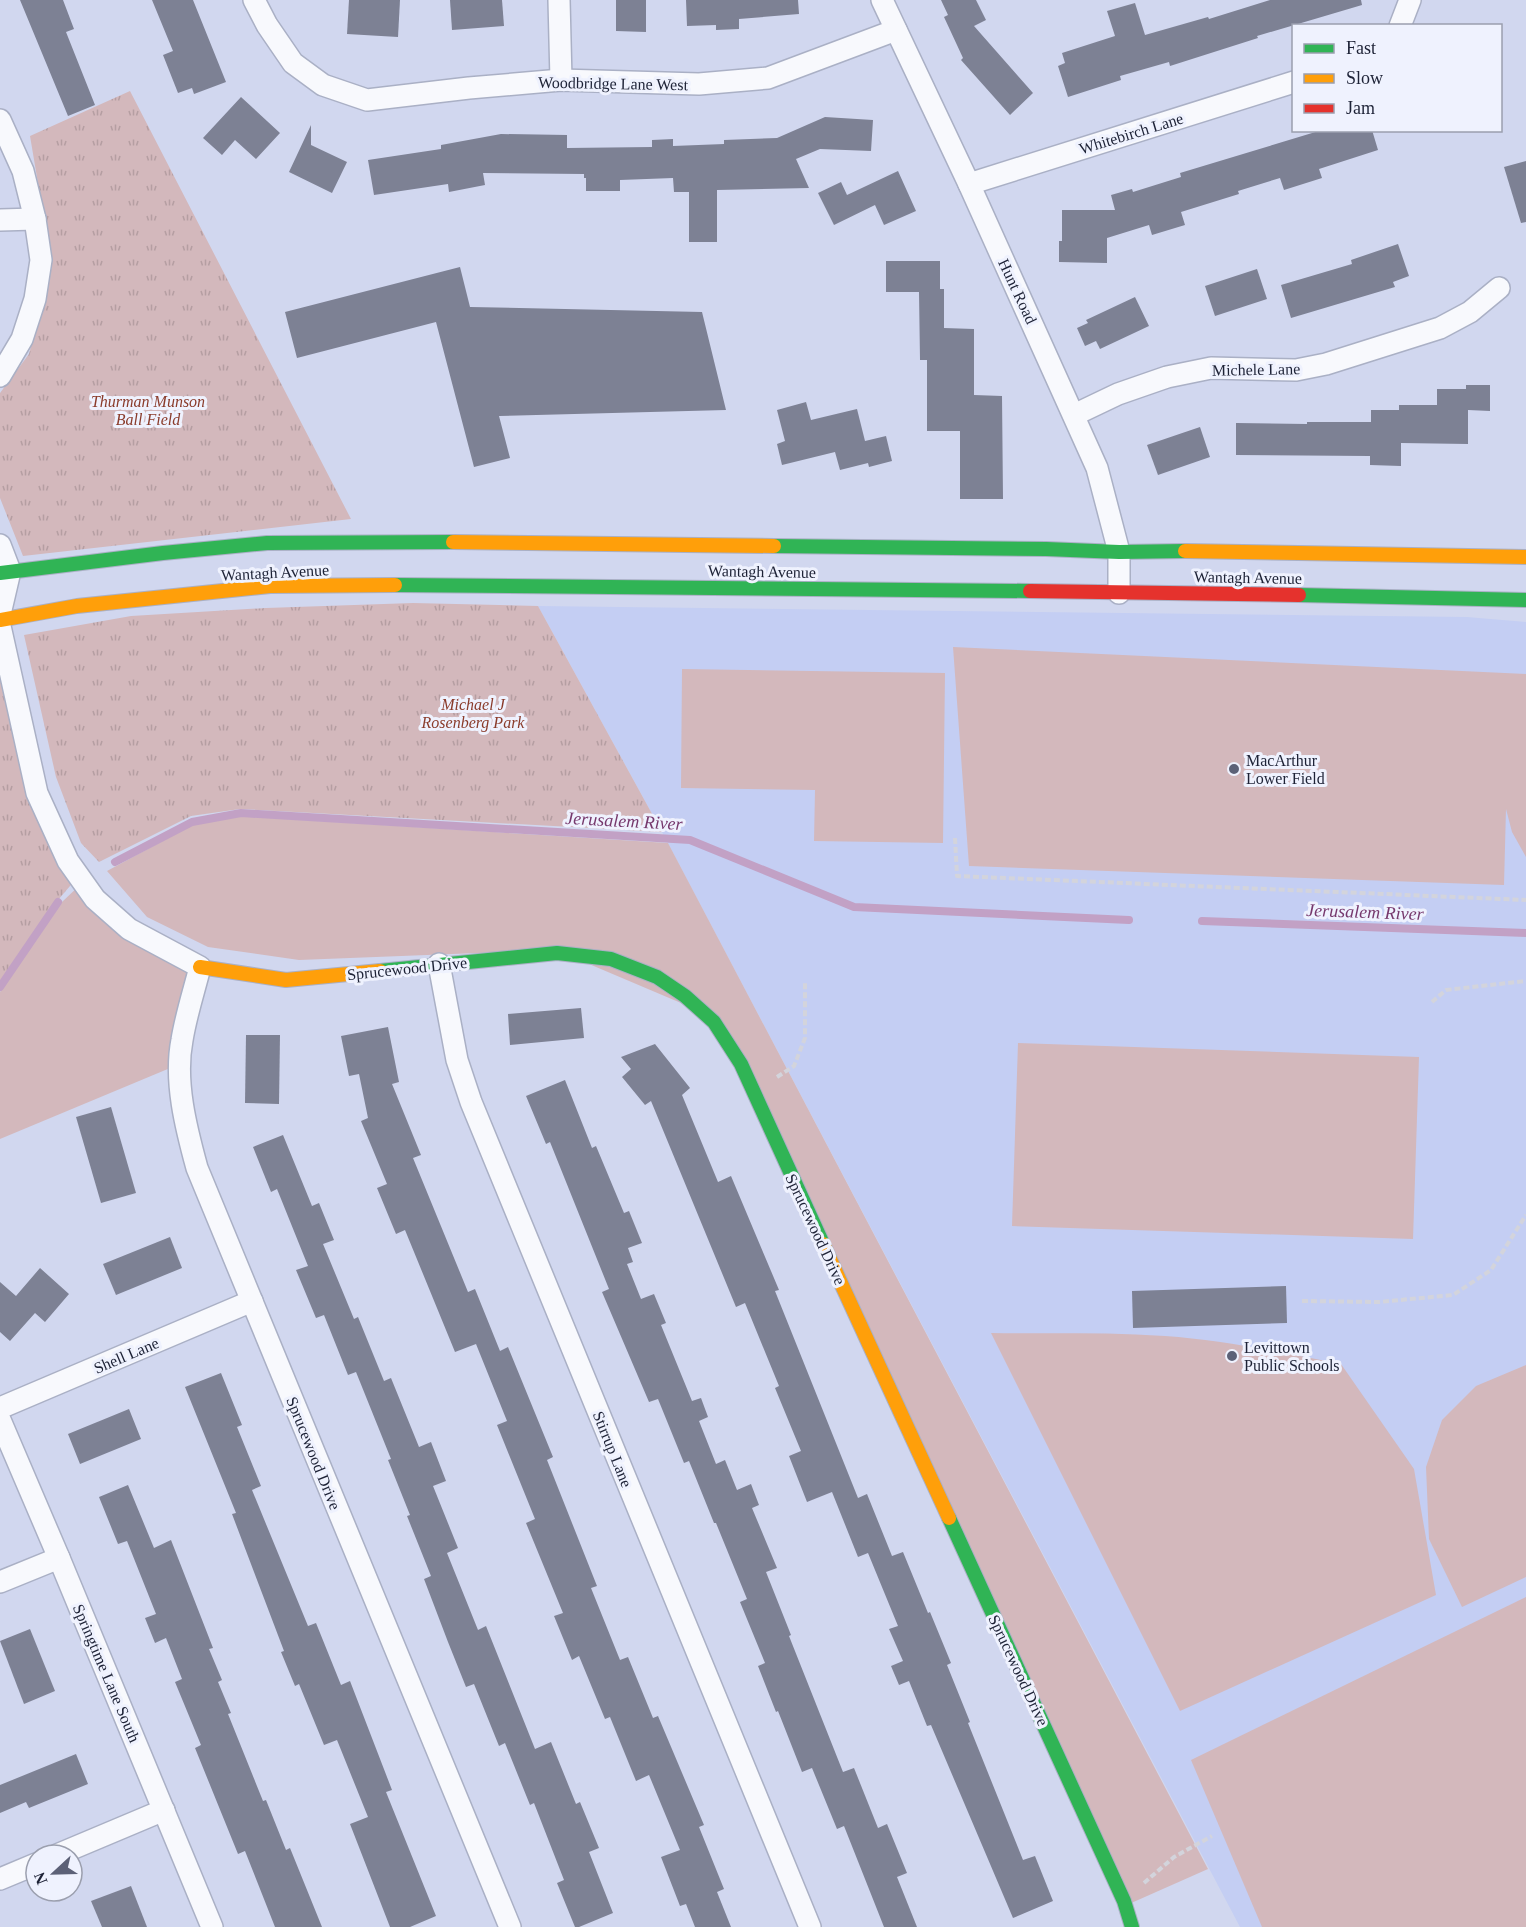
<svg xmlns="http://www.w3.org/2000/svg" width="1526" height="1927" viewBox="0 0 1526 1927" font-family="Georgia,serif">
	<style>
		.built { fill: #c4cef3 }
		.grass { fill: #d3b8bc }
		.park { fill: url(#park-tufts) }
		.lines { fill: none; stroke-linecap: round; stroke-linejoin: round }
		.stream { stroke: #c2a1c5; stroke-width: 8 }
		.building { fill: #7d8194 }
		.street-casing { stroke: #aab0c5; stroke-width: 24 }
		.fast-casing { stroke: #aab0c5; stroke-width: 16 }
		.slow-casing { stroke: #aab0c5; stroke-width: 16 }
		.jam-casing { stroke: #aab0c5; stroke-width: 16 }
		.path { stroke: #d3d4dc; stroke-width: 4; stroke-dasharray: 6 3; stroke-linecap: butt }
		.street { stroke: #f8f9fd; stroke-width: 21 }
		.fast { stroke: #30b455; stroke-width: 14 }
		.slow { stroke: #ff9f0a; stroke-width: 14 }
		.jam { stroke: #e5322d; stroke-width: 14 }
		.poi-dot { fill: #5c6177; stroke: #eff2fe; stroke-width: 2 }
		.labels { text-anchor: middle; stroke-width: 6; stroke-linejoin: round; paint-order: stroke }
		.street-label { font-size: 16px; fill: #1d2236; stroke: #eff2fe }
		.park-label { font-size: 16px; font-style: italic; fill: #8a3b2b; stroke: #eff2fe }
		.poi-label { font-size: 16px; fill: #1d2236; stroke: #eff2fe; text-anchor: start }
		.water-label { font-size: 18px; font-style: italic; fill: #76386d; stroke: #eff2fe }
	</style>
	<defs>
		<pattern id="park-tufts" width="24" height="20" patternUnits="userSpaceOnUse" patternTransform="scale(1.5)"><rect width="24" height="20" fill="#d3b8bc"/><path d="M3 7l-1-3M5 7V3M7 7l1-3M15 17l-1-3M17 17v-4M19 17l1-3" fill="none" stroke="#b59ea2"/></pattern>
	</defs>
	<rect width="100%" height="100%" fill="#d1d7ef"/>
	<polygon class="built" points="538,606 1467,617 1526,622 1526,1927 1240,1927 662,832"/>
	<g class="grass">
		<polygon points="953,647 1526,674 1526,857 1512,832 1506,809 1504,885 969,866"/>
		<polygon points="682,669 945,673 943,843 814,841 815,790 681,788"/>
		<polygon points="239,816 668,843 1208,1869 1129,1904 714,1017 556,950 299,960 208,947 147,917 107,871 194,824"/>
		<polygon points="81,884 193,969 175,1066 0,1139 0,992 62,902"/>
		<polygon points="1018,1043 1419,1057 1413,1239 1012,1226"/>
		<path d="M 991,1333 C 1049,1334 1107,1332 1165,1336 C 1224,1340 1283,1353 1341,1364 L 1414,1469 L 1436,1595 L 1180,1711 Z"/>
		<polygon points="1526,1365 1526,1577 1462,1607 1429,1539 1426,1467 1442,1420 1476,1386"/>
		<polygon points="1526,1597 1526,1927 1262,1927 1191,1760"/>
	</g>
	<g class="park">
		<polygon points="130,91 351,519 23,556 0,498 0,393 29,354 52,266 30,136"/>
		<polygon points="413,603 538,606 662,832 240,809 191,816 99,862 81,843 56,777 24,635 131,616 266,608"/>
		<polygon points="0,642 34,792 76,879 58,900 0,983"/>
	</g>
	<g class="lines">
		<g class="stream">
			<polyline points="115,862 192,822 241,813 690,840 854,907 1129,920"/>
			<polyline points="1202,921 1526,933"/>
			<polyline points="0,987 58,902"/>
		</g>
	</g>
	<g class="building">
		<polygon points="20,0 63,0 74,29 66,32 95,105 68,116"/>
		<polygon points="152,0 193,0 226,82 194,94 192,88 178,93 163,55 173,51"/>
		<polygon points="349,0 400,0 398,37 347,34"/>
		<polygon points="450,0 502,0 504,26 452,30"/>
		<polygon points="616,0 646,0 646,32 616,31"/>
		<polygon points="686,0 798,0 799,14 739,19 739,29 716,30 716,25 687,26"/>
		<polygon points="941,0 976,0 986,20 974,26 1033,93 1010,115 961,60 963,58 944,17 948,15"/>
		<polygon points="1270,0 1361,0 1362,5 1257,36 1258,38 1170,66 1169,62 1120,76 1121,80 1068,97 1058,66 1065,63 1062,53 1115,36 1107,11 1135,3 1145,35 1208,17 1209,19"/>
		<polygon points="241,97 280,133 256,159 235,140 222,155 203,138"/>
		<polygon points="825,117 873,120 871,151 820,149 796,159 809,188 717,190 717,242 689,242 689,192 674,192 673,178 620,180 620,191 586,191 586,178 584,178 584,174 483,173 485,185 449,192 448,184 374,195 368,160 441,149 441,145 501,134 567,135 567,148 652,147 652,140 673,139 673,146 724,144 724,140 777,138"/>
		<polygon points="311,125 311,145 347,162 332,193 289,172"/>
		<polygon points="1322,130 1372,130 1378,150 1319,169 1322,178 1284,190 1280,178 1238,191 1239,194 1181,212 1185,225 1152,235 1149,225 1107,238 1107,263 1059,262 1059,241 1062,241 1062,210 1115,210 1111,195 1132,189 1133,192 1181,177 1180,173"/>
		<polygon points="1526,161 1526,222 1521,223 1504,167"/>
		<polygon points="898,171 916,211 884,225 875,205 834,225 818,193 841,182 847,195"/>
		<polygon points="1398,244 1409,276 1393,282 1395,287 1291,318 1281,285 1352,264 1351,260"/>
		<polygon points="886,261 940,261 940,289 944,289 944,328 974,329 974,395 1002,396 1003,499 960,499 960,431 927,431 927,360 920,360 919,292 886,292"/>
		<polygon points="460,267 470,307 702,312 726,410 499,416 510,458 474,467 436,322 297,358 285,312"/>
		<polygon points="1257,269 1267,299 1215,316 1205,286"/>
		<polygon points="1135,297 1149,326 1100,349 1096,341 1085,346 1077,328 1088,323 1086,320"/>
		<polygon points="1466,385 1490,385 1490,411 1468,410 1468,444 1401,443 1401,466 1370,465 1370,456 1236,455 1236,423 1307,424 1307,422 1371,422 1371,410 1399,410 1399,405 1437,405 1437,389 1466,389"/>
		<polygon points="806,402 811,420 857,409 865,441 886,436 892,461 869,467 868,463 840,470 835,452 782,465 777,444 785,441 777,410"/>
		<polygon points="1200,427 1210,457 1158,475 1147,445"/>
		<polygon points="581,1008 584,1038 510,1045 508,1014"/>
		<polygon points="388,1027 399,1082 392,1084 421,1155 413,1158 468,1292 475,1289 500,1351 508,1347 553,1457 547,1460 597,1586 591,1588 620,1660 628,1657 653,1718 658,1716 704,1825 699,1827 724,1889 717,1892 731,1927 695,1927 686,1904 680,1906 661,1857 680,1850 649,1775 636,1781 610,1717 605,1719 579,1656 572,1660 554,1616 563,1613 526,1523 535,1519 497,1425 507,1421 476,1344 455,1352 405,1230 396,1234 377,1188 387,1184 361,1121 368,1118 359,1074 349,1076 341,1036"/>
		<polygon points="246,1035 280,1035 279,1104 245,1103"/>
		<polygon points="655,1044 690,1088 682,1095 718,1182 731,1176 779,1290 775,1291 858,1498 867,1494 892,1556 903,1552 928,1613 930,1612 951,1663 947,1665 970,1722 968,1723 1023,1860 1035,1856 1053,1901 1013,1918 931,1725 927,1726 909,1681 899,1685 891,1666 903,1661 889,1629 898,1626 868,1553 858,1557 832,1492 807,1502 789,1456 801,1451 775,1388 779,1386 745,1303 736,1307 651,1101 645,1105 622,1077 631,1069 621,1057"/>
		<polygon points="565,1080 592,1148 596,1146 624,1213 629,1211 642,1243 628,1248 633,1262 627,1264 641,1299 654,1294 666,1323 661,1325 692,1401 701,1398 708,1417 699,1421 716,1464 725,1460 737,1490 751,1484 759,1505 752,1508 777,1568 766,1572 791,1635 789,1636 843,1772 854,1768 878,1828 887,1824 907,1873 897,1877 917,1927 884,1927 844,1826 837,1829 812,1768 802,1772 778,1711 776,1712 758,1666 765,1663 740,1602 747,1599 716,1523 714,1523 689,1461 684,1463 658,1399 649,1402 602,1292 609,1289 550,1142 546,1144 526,1096"/>
		<polygon points="111,1107 136,1193 101,1203 76,1117"/>
		<polygon points="283,1135 312,1206 319,1203 334,1240 323,1244 354,1319 358,1317 384,1381 391,1378 419,1447 431,1442 446,1481 433,1486 458,1548 447,1553 478,1630 486,1626 535,1749 551,1742 576,1804 580,1802 599,1848 589,1852 613,1913 579,1927 575,1927 557,1883 564,1880 534,1803 530,1805 505,1743 499,1746 474,1684 466,1687 448,1642 424,1579 431,1576 407,1516 410,1515 388,1460 391,1459 356,1372 348,1375 324,1315 316,1318 296,1270 308,1266 277,1189 271,1192 253,1147"/>
		<polygon points="170,1237 182,1268 116,1295 103,1264"/>
		<polygon points="40,1268 69,1294 45,1322 35,1313 10,1341 0,1332 0,1282 16,1296"/>
		<polygon points="1286,1286 1287,1323 1133,1328 1132,1291"/>
		<polygon points="221,1373 242,1425 237,1427 261,1486 252,1490 308,1626 316,1623 341,1685 350,1681 392,1790 386,1792 436,1916 410,1927 390,1927 350,1824 368,1817 337,1740 324,1745 299,1684 295,1686 281,1652 284,1651 232,1514 236,1513 185,1387"/>
		<polygon points="129,1409 141,1439 80,1464 68,1434"/>
		<polygon points="128,1485 154,1548 171,1540 213,1648 209,1649 222,1680 218,1682 231,1713 228,1714 263,1801 266,1800 286,1850 290,1848 322,1927 275,1927 245,1851 238,1854 195,1748 201,1745 175,1682 182,1679 166,1638 155,1643 145,1618 156,1614 127,1541 118,1544 99,1497"/>
		<polygon points="30,1629 55,1691 24,1704 0,1641"/>
		<polygon points="76,1754 88,1784 29,1808 26,1802 0,1813 0,1785"/>
		<polygon points="131,1886 147,1927 102,1927 91,1901"/>
	</g>
	<g class="lines">
		<defs>
			<g id="street">
				<polyline points="254,0 267,25 293,63 323,85 367,100 469,88 561,80 699,84 768,78 896,30"/>
				<polyline points="559,0 561,80"/>
				<polyline points="882,0 969,184 1097,468 1119,552 1119,593"/>
				<polyline points="1400,26 1410,0"/>
				<polyline points="0,120 23,171 35,219 41,260 35,299 22,339 0,376"/>
				<polyline points="969,184 1294,82"/>
				<polyline points="0,220 35,219"/>
				<polyline points="1074,415 1118,394 1167,377 1211,368 1296,370 1326,364 1440,328 1470,312 1499,288"/>
				<polyline points="0,545 10,571 0,614"/>
				<path d="M 0,626 L 37,793 L 68,861 L 95,899 L 129,929 L 200,967 C 194,991 186,1015 182,1040 C 174,1081 186,1128 197,1168 L 510,1927"/>
				<polyline points="439,964 457,1060 471,1102 810,1927"/>
				<polyline points="0,1408 252,1301"/>
				<polyline points="0,1420 59,1558 212,1927"/>
				<polyline points="0,1582 59,1558"/>
				<polyline points="57,1855 164,1810"/>
				<polyline points="0,1879 36,1864"/>
			</g>
			<g id="fast">
				<polyline points="774,546 1046,549 1119,552 1185,551"/>
				<polyline points="0,573 163,553 267,543 453,542"/>
				<polyline points="395,585 1030,591"/>
				<polyline points="1299,595 1526,600"/>
				<polyline points="380,971 557,953 611,959 657,977 685,996 714,1022 741,1064 823,1244"/>
				<polyline points="949,1518 1124,1901 1132,1927"/>
			</g>
			<g id="slow">
				<polyline points="453,542 774,546"/>
				<polyline points="1185,551 1526,557"/>
				<polyline points="0,620 77,606 270,586 395,585"/>
				<polyline points="200,967 286,980 380,971"/>
				<polyline points="823,1244 949,1518"/>
			</g>
			<polyline id="jam" points="1030,591 1299,595"/>
		</defs>
		<use href="#street" class="street-casing"/>
		<use href="#fast" class="fast-casing"/>
		<use href="#slow" class="slow-casing"/>
		<use href="#jam" class="jam-casing"/>
		<g class="path">
			<polyline points="955,838 957,876 1526,900"/>
			<polyline points="1432,1002 1446,990 1526,981"/>
			<polyline points="777,1077 794,1066 805,1038 805,981"/>
			<polyline points="1302,1301 1379,1302 1453,1295 1491,1270 1526,1215"/>
			<polyline points="1144,1883 1174,1857 1212,1836"/>
		</g>
		<use href="#street" class="street"/>
		<use href="#fast" class="fast"/>
		<use href="#slow" class="slow"/>
		<use href="#jam" class="jam"/>
	</g>
	<g class="poi-dot">
		<circle cx="1234" cy="769" r="6"/>
		<circle cx="1232" cy="1356" r="6"/>
	</g>
	<g class="labels">
		<g class="street-label">
			<text transform="translate(613 83) rotate(1)" y="6">Woodbridge Lane West</text>
			<text transform="translate(1131 133) rotate(-17)" y="6">Whitebirch Lane</text>
			<text transform="translate(1018 291) rotate(65)" y="6">Hunt Road</text>
			<text transform="translate(1256 369) rotate(-1)" y="6">Michele Lane</text>
			<text transform="translate(762 571) rotate(1)" y="6">Wantagh Avenue</text>
			<text transform="translate(275 572) rotate(-3)" y="6">Wantagh Avenue</text>
			<text transform="translate(1248 577) rotate(1)" y="6">Wantagh Avenue</text>
			<text transform="translate(407 968) rotate(-6)" y="6">Sprucewood Drive</text>
			<text transform="translate(816 1229) rotate(65)" y="6">Sprucewood Drive</text>
			<text transform="translate(126 1355) rotate(-23)" y="6">Shell Lane</text>
			<text transform="translate(613 1449) rotate(68)" y="6">Stirrup Lane</text>
			<text transform="translate(314 1453) rotate(68)" y="6">Sprucewood Drive</text>
			<text transform="translate(1019 1670) rotate(65)" y="6">Sprucewood Drive</text>
			<text transform="translate(107 1673) rotate(67)" y="6">Springtime Lane South</text>
		</g>
		<g class="park-label">
			<text x="148" y="407">Thurman Munson<tspan x="148" dy="18">Ball Field</tspan></text>
			<text x="473" y="710">Michael J<tspan x="473" dy="18">Rosenberg Park</tspan></text>
		</g>
		<g class="poi-label">
			<text x="1246" y="766">MacArthur<tspan x="1246" dy="18">Lower Field</tspan></text>
			<text x="1244" y="1353">Levittown<tspan x="1244" dy="18">Public Schools</tspan></text>
		</g>
		<g class="water-label">
			<text transform="translate(624 821) rotate(3)" y="6">Jerusalem River</text>
			<text transform="translate(1365 912) rotate(2)" y="6">Jerusalem River</text>
		</g>
	</g>
	<rect x="1292" y="24" width="210" height="108" fill="#eff2fe" stroke="#9b9fae" stroke-width="1.5"/>
	<rect x="1304" y="44" width="30" height="9" fill="#30b455" stroke="#9b9fae" stroke-width="1.5"/>
	<text x="1346" y="54" font-size="18" fill="#1d2236">Fast</text>
	<rect x="1304" y="74" width="30" height="9" fill="#ff9f0a" stroke="#9b9fae" stroke-width="1.5"/>
	<text x="1346" y="84" font-size="18" fill="#1d2236">Slow</text>
	<rect x="1304" y="104" width="30" height="9" fill="#e5322d" stroke="#9b9fae" stroke-width="1.5"/>
	<text x="1346" y="114" font-size="18" fill="#1d2236">Jam</text>
	<g transform="translate(54 1873) rotate(248)"><circle r="28" fill="#eff2fe" stroke="#9b9fae" stroke-width="1.5"/>
	<path d="M0-4.5L10 22L0 15L-10 22Z" fill="#5c6177"/>
	<text y="-9" font-size="16" font-weight="bold" text-anchor="middle" fill="#1d2236">N</text>
	</g>
</svg>
